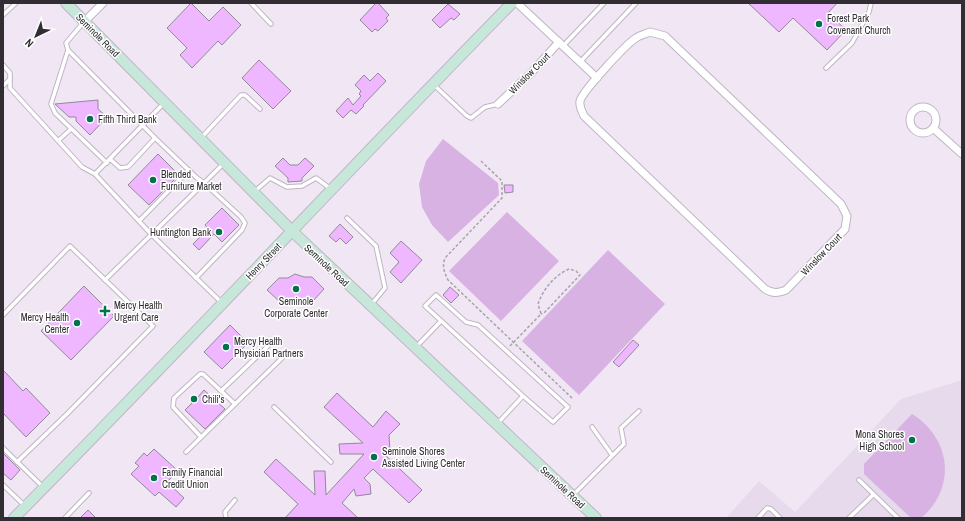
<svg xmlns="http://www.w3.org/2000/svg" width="965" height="521" viewBox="0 0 965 521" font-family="'Archivo Narrow',sans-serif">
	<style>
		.built { fill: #e8daed }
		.green { fill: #d7b2e3 }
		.building { fill: #eeb7ff; stroke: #938a96 }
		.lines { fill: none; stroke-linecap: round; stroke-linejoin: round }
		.lane-casing { stroke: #bfb6c3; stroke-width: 5.5 }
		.street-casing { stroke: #bfb6c3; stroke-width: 9 }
		.secondary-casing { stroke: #bfb6c3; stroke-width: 12 }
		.path { stroke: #a9a2ac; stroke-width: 1.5; stroke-dasharray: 3 2; stroke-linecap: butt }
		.lane { stroke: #fff; stroke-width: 3.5 }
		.street { stroke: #fff; stroke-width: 7 }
		.secondary { stroke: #c6e7d9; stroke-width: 10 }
		.poi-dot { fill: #01724c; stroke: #fff; stroke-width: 1.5 }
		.labels { text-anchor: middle; stroke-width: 3; stroke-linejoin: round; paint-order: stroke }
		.poi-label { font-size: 10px; fill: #312d32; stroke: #fff; text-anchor: start }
		.street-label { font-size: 10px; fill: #312d32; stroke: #fff }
	</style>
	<rect width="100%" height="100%" fill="#f1e7f4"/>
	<polygon class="built" points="962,380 962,518 726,518 759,481 795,512 901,399"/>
	<g class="green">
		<polygon points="443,139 498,183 499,195 448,242 432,225 422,207 419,184 426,161"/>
		<polygon points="507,212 559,261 501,321 449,271"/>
		<polygon points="608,250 665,304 579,395 522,341"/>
		<path d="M 912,414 C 951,438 957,488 921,518 L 911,518 L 864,474 L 864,464 Z"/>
	</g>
	<g class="building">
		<polygon points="191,3 209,21 223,7 241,25 222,45 218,41 192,68 180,55 187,48 167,28"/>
		<polygon points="376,3 378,3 389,15 386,18 388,21 378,31 375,29 372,32 360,20"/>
		<polygon points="748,3 837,3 828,13 846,30 827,50 793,18 779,32"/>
		<polygon points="448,4 460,14 454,20 451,18 440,28 432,20"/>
		<polygon points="259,60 291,91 273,109 242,78"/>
		<polygon points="378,73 386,81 363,105 364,106 356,114 351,110 343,118 336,111 348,98 353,105 361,96 359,94 361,91 355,85 364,75 370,81"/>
		<polygon points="98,100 98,109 107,117 90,135 76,121 76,117 69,117 55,104"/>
		<polygon points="158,154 179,175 149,205 128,185"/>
		<polygon points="283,158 290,165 298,165 305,158 314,166 302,178 302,181 288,182 288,178 275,166"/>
		<polygon points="504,185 513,185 513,192 505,193"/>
		<polygon points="222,208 239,225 222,242 214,234 199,250 193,244 208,229 205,225"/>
		<polygon points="340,224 353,237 346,244 340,238 336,242 329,236"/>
		<polygon points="401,241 422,260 401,283 390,272 399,262 390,253"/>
		<polygon points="295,274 304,277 312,277 324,289 313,301 304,301 295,304 288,302 279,301 267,290 279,278 288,278"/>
		<polygon points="84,286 114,316 71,360 41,331"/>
		<polygon points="450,287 459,295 451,303 443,295"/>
		<polygon points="230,325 248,343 222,369 204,352"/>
		<polygon points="633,340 639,345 619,367 613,362"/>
		<polygon points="3,370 23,391 26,388 50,413 26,437 3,413"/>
		<polygon points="204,390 225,409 205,429 185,410 192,403 190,401 195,395 197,398"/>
		<polygon points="337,393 373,427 386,411 400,424 389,435 390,451 382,452 422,490 409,503 373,469 364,478 370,484 371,494 356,496 354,489 342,503 358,518 285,518 298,504 264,472 276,459 315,495 314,471 325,471 326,495 364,454 340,454 339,444 363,443 324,407"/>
		<polygon points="154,449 178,471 167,482 184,498 176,507 159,492 155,496 131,474 139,466 135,463 144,453 147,456"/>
		<polygon points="3,453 20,470 11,480 3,473"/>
		<polygon points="88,510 96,518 80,518"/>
	</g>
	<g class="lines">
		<defs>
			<g id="lane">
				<polyline points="251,3 271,24"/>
				<polyline points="3,15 16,3"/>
				<polyline points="83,23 66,43 68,50 155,138 128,167 120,168 110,159"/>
				<polyline points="563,46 604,3"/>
				<polyline points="68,50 51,104 55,113 107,163"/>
				<polyline points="580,62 636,3"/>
				<polyline points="3,65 10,73 10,88 82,167 95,174 151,234 221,302"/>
				<polyline points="826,68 852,43 869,12 871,3"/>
				<polyline points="434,85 467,116 471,118 485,107 498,104"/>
				<polyline points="3,86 10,79"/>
				<polyline points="155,138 197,178 204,183 224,163"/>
				<polyline points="201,138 241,95 245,95 260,109"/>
				<polyline points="59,140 71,129"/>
				<polyline points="95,174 164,103"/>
				<polyline points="254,192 270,178 287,187 302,186 316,178 331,189"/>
				<polyline points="347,218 376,246 385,288 371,305"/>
				<polyline points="139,221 189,170"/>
				<polyline points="105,280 204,183 241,217 245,223 242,230 196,278"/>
				<polyline points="3,315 70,246 153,326 68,413 17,462"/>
				<polyline points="416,347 441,321"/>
				<polyline points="221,391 268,346"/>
				<polyline points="274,407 331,462"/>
				<polyline points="497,424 523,396 553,422 568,407 478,325 466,322 436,295 425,306 523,396"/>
				<polyline points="592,427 612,455"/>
				<polyline points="201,437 173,407 174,398 200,374 203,374 235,404"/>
				<polyline points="3,448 43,487"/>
				<polyline points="186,452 282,358"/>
				<polyline points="859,480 898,518"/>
				<polyline points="3,485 25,506"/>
				<polyline points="573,495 624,444 621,428 639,411"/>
				<polyline points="65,518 89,493"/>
				<polyline points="226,518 225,512 235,500"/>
				<polyline points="758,518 767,508 771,509 780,518"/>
				<polyline points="849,518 873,495"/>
			</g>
			<g id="street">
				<polyline points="517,3 597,78"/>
				<polyline points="84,22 103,3"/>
				<path d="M 650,32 L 665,36 L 841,204 L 847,216 L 845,229 L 786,290 C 778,293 773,294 765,289 L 584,116 C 582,111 579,107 580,101 C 582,92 626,44 636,38 C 640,35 646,34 650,32 Z"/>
				<polyline points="498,104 531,73 559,42"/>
				<circle cx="923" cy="120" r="13"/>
				<polyline points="933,128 962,154"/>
			</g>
			<g id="secondary">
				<polyline points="66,3 292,231 596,518"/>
				<path d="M 14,518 C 183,348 345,173 512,3"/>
			</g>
		</defs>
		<use href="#lane" class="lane-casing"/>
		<use href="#street" class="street-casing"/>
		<use href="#secondary" class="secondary-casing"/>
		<g class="path">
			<path d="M 481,161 L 502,181 L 502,198 L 445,258 C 442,266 444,272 448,280 L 573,399"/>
			<path d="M 510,346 L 541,314 L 538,304 C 543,289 555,275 569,269 L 576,271 L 580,275 L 544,313 L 541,314"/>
		</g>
		<use href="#lane" class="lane"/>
		<use href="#street" class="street"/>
		<use href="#secondary" class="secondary"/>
	</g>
	<g class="poi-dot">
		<circle cx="819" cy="24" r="4"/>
		<circle cx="90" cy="119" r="4"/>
		<circle cx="153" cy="180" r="4"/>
		<circle cx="219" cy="232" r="4"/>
		<circle cx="296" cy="289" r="4"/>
		<path d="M103 305h4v4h4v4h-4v4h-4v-4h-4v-4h4z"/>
		<circle cx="77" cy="323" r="4"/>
		<circle cx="226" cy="347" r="4"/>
		<circle cx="194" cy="399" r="4"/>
		<circle cx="912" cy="440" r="4"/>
		<circle cx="374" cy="457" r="4"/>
		<circle cx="154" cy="478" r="4"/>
	</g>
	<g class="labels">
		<g class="poi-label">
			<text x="827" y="22">Forest Park<tspan x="827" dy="12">Covenant Church</tspan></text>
			<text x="98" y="123">Fifth Third Bank</text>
			<text x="161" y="178">Blended<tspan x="161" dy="12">Furniture Market</tspan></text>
			<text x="211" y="236" text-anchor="end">Huntington Bank</text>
			<text x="296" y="305" text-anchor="middle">Seminole<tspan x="296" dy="12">Corporate Center</tspan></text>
			<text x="114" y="309">Mercy Health<tspan x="114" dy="12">Urgent Care</tspan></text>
			<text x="69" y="321" text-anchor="end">Mercy Health<tspan x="69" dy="12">Center</tspan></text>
			<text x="234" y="345">Mercy Health<tspan x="234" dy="12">Physician Partners</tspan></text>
			<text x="202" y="403">Chili's</text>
			<text x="904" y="438" text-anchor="end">Mona Shores<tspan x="904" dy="12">High School</tspan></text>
			<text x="382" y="455">Seminole Shores<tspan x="382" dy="12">Assisted Living Center</tspan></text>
			<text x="162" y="476">Family Financial<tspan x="162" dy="12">Credit Union</tspan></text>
		</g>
		<g class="street-label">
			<text transform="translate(98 35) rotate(45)" y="4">Seminole Road</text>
			<text transform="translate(529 73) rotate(-45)" y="4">Winslow Court</text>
			<text transform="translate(821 254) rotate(-46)" y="4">Winslow Court</text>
			<text transform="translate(263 261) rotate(-46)" y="4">Henry Street</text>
			<text transform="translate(327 265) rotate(43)" y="4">Seminole Road</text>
			<text transform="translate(563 487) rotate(43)" y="4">Seminole Road</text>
		</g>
	</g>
	<rect width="965" height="521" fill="none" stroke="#312d32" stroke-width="8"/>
	<g transform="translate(36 36) rotate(223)" stroke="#ffffff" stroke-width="3" paint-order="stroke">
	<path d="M0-3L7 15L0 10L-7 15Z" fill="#312d32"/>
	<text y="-6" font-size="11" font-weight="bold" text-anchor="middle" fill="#312d32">N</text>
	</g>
</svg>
